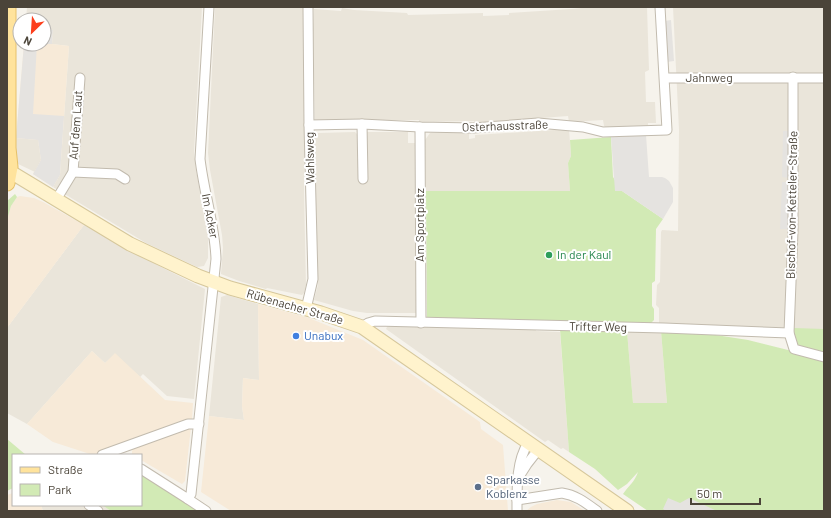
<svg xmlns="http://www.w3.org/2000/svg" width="831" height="518" viewBox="0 0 831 518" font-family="Barlow,sans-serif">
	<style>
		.residential { fill: #eae5da }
		.commercial { fill: #f7ead8 }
		.green { fill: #d2eab5 }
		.parking { fill: #e5e3e0 }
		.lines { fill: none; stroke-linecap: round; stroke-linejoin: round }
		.minor-casing { stroke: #c2bbae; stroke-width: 11 }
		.secondary-casing { stroke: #d6c79b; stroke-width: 15 }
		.primary-casing { stroke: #e6c16a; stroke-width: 17 }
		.minor { stroke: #fff; stroke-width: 9 }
		.secondary { stroke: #fff3cd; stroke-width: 13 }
		.primary { stroke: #ffe39c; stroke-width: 15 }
		.leisure-dot { fill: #2e9e5b; stroke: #fff; stroke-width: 1.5 }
		.shop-dot { fill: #3f7fe0; stroke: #fff; stroke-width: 1.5 }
		.service-dot { fill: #5c6f8a; stroke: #fff; stroke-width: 1.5 }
		.labels { text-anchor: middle; stroke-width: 4; stroke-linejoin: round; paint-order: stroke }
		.street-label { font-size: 12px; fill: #4b4439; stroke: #fff }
		.leisure-label { font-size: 12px; fill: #27864d; stroke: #fff; text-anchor: start }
		.shop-label { font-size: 12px; fill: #366cbe; stroke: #fff; text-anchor: start }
		.service-label { font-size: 12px; fill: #4e5e75; stroke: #fff; text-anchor: start }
	</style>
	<rect width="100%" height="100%" fill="#f6f3ec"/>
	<g class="residential">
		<polygon points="27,7 202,7 194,152 196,170 208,238 208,258 204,266 197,267 146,243 53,187 60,175 69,46 52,44 53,30 44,29 44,20 26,20"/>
		<polygon points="215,7 305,7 307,168 304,168 304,193 306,285 304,293 302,295 267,288 266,289 239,281 221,274 223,248 222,235 210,170 208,153"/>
		<polygon points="592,7 647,7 649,70 645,72 646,102 655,102 656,123 648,123 648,128 608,130 604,126 603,120 569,122 568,116 474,123 474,121 419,122 419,120 315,121 313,29 314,9 341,11 342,8 354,10 407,13 408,15 483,13 483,16 509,15 509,13 571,9"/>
		<polygon points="673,7 824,7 824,352 794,328 659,325 659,308 656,305 657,285 660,282 661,232 662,230 678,231 679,130"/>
		<polygon points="569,129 571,156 568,163 570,191 426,191 425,140 430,133 469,132 469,139 475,138 475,135"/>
		<polygon points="355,132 358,135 361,183 367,182 367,132 408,132 408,143 415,143 417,313 367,313 353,311 314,300 318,285 318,275 314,137 318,133"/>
		<polygon points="16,138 38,140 41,160 35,172 16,163"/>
		<polygon points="84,225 159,266 205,289 194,399 167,396 143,374 140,377 115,354 105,363 92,351 27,424 7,413 7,328"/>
		<polygon points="227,295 258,304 259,380 243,378 242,406 244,420 209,416 221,297"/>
		<polygon points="388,325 536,328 536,331 560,332 569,452 563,448 561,449 548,440 545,442 386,329"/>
		<polygon points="627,331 661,331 667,403 633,403"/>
		<polygon points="41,505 102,505 111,511 43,511"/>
	</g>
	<g class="commercial">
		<polygon points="44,29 53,30 52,44 69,46 60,175 53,187 33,174 41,160 38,140 16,138 24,44 44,44"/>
		<polygon points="20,196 34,198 43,202 84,225 7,328 7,220 11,206 17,197"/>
		<polygon points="258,304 309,318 363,340 480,422 481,429 503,445 508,511 231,511 201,492 209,416 244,420 242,406 243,378 259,380"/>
		<polygon points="92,351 105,363 115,353 165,400 193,403 192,420 93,455 53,442 27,424"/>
		<polygon points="191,427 185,481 182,484 141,460 141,455 132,455 132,451 135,446"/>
		<polygon points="13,493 13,505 41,505 43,511 7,511 7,495"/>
		<polygon points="557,500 571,502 585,511 526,511 531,507 537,504"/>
	</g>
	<g class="green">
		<polygon points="611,137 613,177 622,191 663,219 656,229 655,281 652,283 652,306 654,309 654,320 649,325 427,320 426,191 570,191 568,163 571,156 570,140"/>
		<polygon points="15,194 17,197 11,206 7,220 7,201"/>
		<polygon points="794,328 824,329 824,352 794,344"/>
		<path d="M 560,329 L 627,331 L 633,403 L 667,403 L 661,331 L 703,333 L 748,340 L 824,359 L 824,511 L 648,511 L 623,494 C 629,485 634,483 638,472 L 627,484 L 618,490 L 595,469 L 569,452 Z"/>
		<polygon points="7,439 26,455 13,455 13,488 7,491"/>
		<polygon points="141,473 202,511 111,511 102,505 141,505"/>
	</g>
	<g class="parking">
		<polygon points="671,20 674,61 667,62 664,21"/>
		<polygon points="44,29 53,30 52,44 44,44"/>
		<polygon points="24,44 37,44 33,114 64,116 60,175 53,187 33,174 41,160 38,140 16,138"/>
		<polygon points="783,131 790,131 790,178 782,177"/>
		<polygon points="646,135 649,177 662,177 665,178 669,181 673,188 673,202 663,219 622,191 615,191 611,137"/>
		<polygon points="782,182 790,182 789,229 780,229"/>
		<polygon points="668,498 680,503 689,498 717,511 666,511 663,509"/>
	</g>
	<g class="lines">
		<defs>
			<g id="minor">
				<polyline points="793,77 793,231 789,333 794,349 824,357"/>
				<polyline points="665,78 824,78"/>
				<polyline points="362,124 363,179"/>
				<polyline points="309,125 362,124 420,127 473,128 538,123 583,127 603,132 667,130 660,7"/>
				<polyline points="420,127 421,323"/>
				<polyline points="73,172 117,174 125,179"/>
				<polyline points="56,200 73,172 80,78"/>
				<polyline points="306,309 313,279 309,125 308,7"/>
				<polyline points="362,327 368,323 375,321 664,328 789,333"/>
				<polyline points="102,455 188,424 199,424"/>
				<path d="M 141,469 L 188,499 L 191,494 L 216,259 C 215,226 204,193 200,159 L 209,7"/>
				<polyline points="520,475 527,464 538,450"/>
				<polyline points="188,499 206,511"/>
				<path d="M 517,500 L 562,493 C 576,495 586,503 597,511"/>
				<polyline points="89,505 98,511"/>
				<path d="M 517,511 C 517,489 516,462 528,443"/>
			</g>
			<polyline id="secondary" points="9,171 130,244 198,276 230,288 321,313 362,327 627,511"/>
			<polyline id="primary" points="7,183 10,167 8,148 8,7"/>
		</defs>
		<use href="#minor" class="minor-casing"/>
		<use href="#secondary" class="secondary-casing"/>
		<use href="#primary" class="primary-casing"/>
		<use href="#minor" class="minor"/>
		<use href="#secondary" class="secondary"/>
		<use href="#primary" class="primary"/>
	</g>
	<circle class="leisure-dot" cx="549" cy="255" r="4"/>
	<circle class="shop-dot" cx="296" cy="336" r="4"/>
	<circle class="service-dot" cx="478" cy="487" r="4"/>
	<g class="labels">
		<g class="street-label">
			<text x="709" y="82">Jahnweg</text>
			<text transform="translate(76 125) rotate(-86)" y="4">Auf dem Laut</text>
			<text transform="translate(505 126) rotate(-2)" y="4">Osterhausstraße</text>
			<text transform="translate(310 158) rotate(-91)" y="4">Wahlsweg</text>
			<text transform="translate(792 205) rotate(-89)" y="4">Bischof-von-Ketteler-Straße</text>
			<text transform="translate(210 216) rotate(79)" y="4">Im Acker</text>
			<text transform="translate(420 225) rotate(-90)" y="4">Am Sportplatz</text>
			<text transform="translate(295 307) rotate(16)" y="4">Rübenacher Straße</text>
			<text transform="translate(598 327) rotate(1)" y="4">Trifter Weg</text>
		</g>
		<g class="leisure-label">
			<text x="557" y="259">In der Kaul</text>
		</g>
		<g class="shop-label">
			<text x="304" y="340">Unabux</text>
		</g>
		<g class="service-label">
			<text x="486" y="484">Sparkasse<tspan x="486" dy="14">Koblenz</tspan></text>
		</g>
	</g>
	<rect width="831" height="518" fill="none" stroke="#4b4439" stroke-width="16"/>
	<rect x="12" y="454" width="130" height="52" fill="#ffffff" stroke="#b7b4b0"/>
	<rect x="20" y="467" width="20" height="6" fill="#ffe39c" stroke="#b7b4b0"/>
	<text x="48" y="474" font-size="12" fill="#4b4439">Straße</text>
	<rect x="20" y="484" width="20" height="12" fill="#d2eab5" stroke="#b7b4b0"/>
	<text x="48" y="494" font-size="12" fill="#4b4439">Park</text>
	<g transform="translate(32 32) rotate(205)"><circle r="19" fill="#ffffff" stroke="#b7b4b0"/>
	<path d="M0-3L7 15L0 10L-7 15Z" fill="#fc3f1d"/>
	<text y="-6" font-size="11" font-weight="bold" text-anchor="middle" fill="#4b4439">N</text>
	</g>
	<path d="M691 498v6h69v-6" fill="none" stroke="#4b4439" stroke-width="2"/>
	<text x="697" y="498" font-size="12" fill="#4b4439" stroke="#ffffff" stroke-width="3" paint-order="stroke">50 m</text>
</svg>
